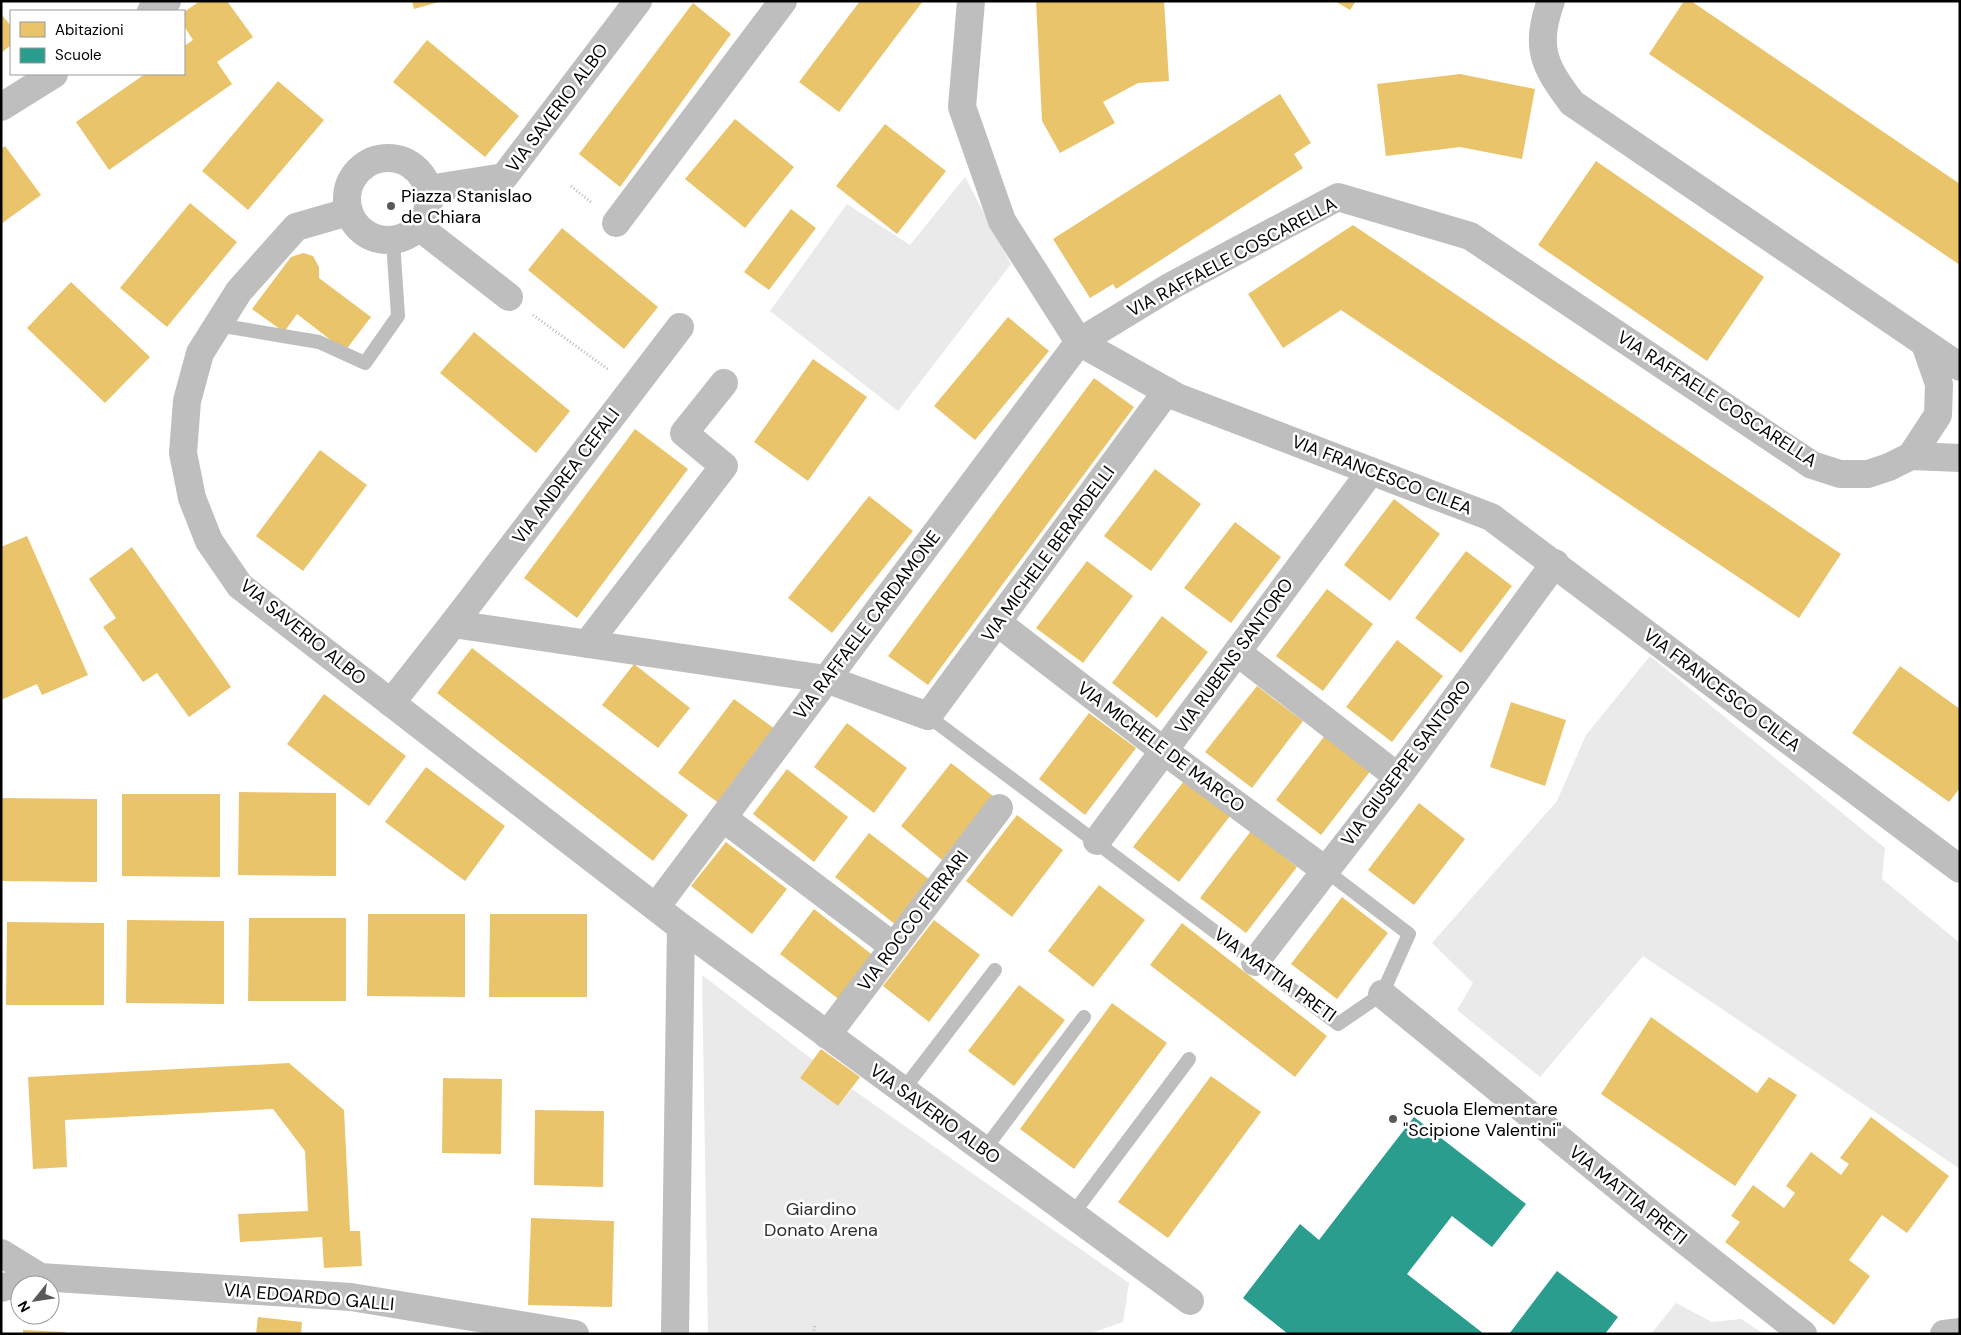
<svg xmlns="http://www.w3.org/2000/svg" width="1961" height="1335" viewBox="0 0 1961 1335" font-family="'DM Sans',sans-serif">
	<style>
		.green { fill: #eaeaea }
		.homes { fill: #e9c46a }
		.schools { fill: #2a9d8f }
		.lines { fill: none; stroke-linecap: round; stroke-linejoin: round }
		.path { stroke: #b8b8b8; stroke-width: 3; stroke-dasharray: 1 2.5; stroke-linecap: butt }
		.lane { stroke: #bebebe; stroke-width: 14 }
		.street { stroke: #bebebe; stroke-width: 28 }
		.poi-dot { fill: #595959; stroke: #fff; stroke-width: 2 }
		.labels { text-anchor: middle; stroke-width: 5; stroke-linejoin: round; paint-order: stroke }
		.street-label { font-size: 18px; fill: #000; stroke: #fff }
		.poi-label { font-size: 18px; fill: #000; stroke: #fff; text-anchor: start }
		.park-label { font-size: 18px; fill: #2f2f2f; stroke: #fff }
	</style>
	<rect width="100%" height="100%" fill="#fff"/>
	<g class="green">
		<polygon points="965,177 1011,264 898,411 770,311 847,204 910,245"/>
		<polygon points="1650,656 1885,848 1882,879 1960,943 1960,1169 1643,956 1540,1077 1457,1010 1473,983 1432,943 1557,801 1586,735"/>
		<polygon points="702,975 813,1060 800,1078 838,1106 852,1089 1129,1283 1123,1322 1089,1334 708,1334"/>
		<polygon points="1676,1303 1712,1322 1741,1319 1764,1334 1651,1334"/>
	</g>
	<g class="homes">
		<polygon points="200,1 227,1 253,37 217,62 232,84 109,170 76,122 145,74 184,74 184,46 193,40 184,26 184,12"/>
		<polygon points="412,1 439,1 439,2 414,9"/>
		<polygon points="860,1 923,1 839,112 799,82"/>
		<polygon points="1036,1 1164,1 1169,81 1138,83 1103,102 1115,123 1060,153 1042,121"/>
		<polygon points="1335,1 1356,1 1350,10"/>
		<polygon points="1684,1 1691,1 1960,184 1960,265 1649,54"/>
		<polygon points="693,3 731,34 620,187 579,154"/>
		<polygon points="1,14 11,26 11,45 1,53"/>
		<polygon points="427,40 519,116 485,157 393,82"/>
		<polygon points="1460,74 1535,89 1522,159 1460,147 1386,156 1377,84"/>
		<polygon points="278,81 324,120 248,210 202,171"/>
		<polygon points="1280,94 1311,143 1294,154 1303,168 1116,289 1113,284 1090,298 1053,239"/>
		<polygon points="735,119 794,167 745,228 685,179"/>
		<polygon points="885,124 946,171 897,234 836,186"/>
		<polygon points="5,146 41,195 1,224 1,149"/>
		<polygon points="1596,161 1764,277 1707,361 1538,245"/>
		<polygon points="190,203 237,242 167,327 120,288"/>
		<polygon points="791,209 816,228 769,290 744,272"/>
		<polygon points="1353,225 1841,554 1799,618 1341,310 1283,348 1248,294"/>
		<polygon points="562,228 658,307 624,349 528,270"/>
		<polygon points="303,253 313,256 319,267 319,278 371,317 345,351 297,314 284,332 252,309 291,257"/>
		<polygon points="71,282 150,357 105,403 27,328"/>
		<polygon points="1008,317 1049,351 975,440 934,406"/>
		<polygon points="474,332 570,411 536,453 440,373"/>
		<polygon points="813,359 867,397 808,481 754,442"/>
		<polygon points="1094,378 1134,407 928,685 888,656"/>
		<polygon points="635,429 688,469 577,618 524,578"/>
		<polygon points="320,450 367,485 303,571 256,536"/>
		<polygon points="1155,469 1201,504 1151,571 1104,536"/>
		<polygon points="869,496 913,531 832,633 788,598"/>
		<polygon points="1394,499 1440,534 1390,601 1344,565"/>
		<polygon points="1235,522 1281,557 1231,623 1184,588"/>
		<polygon points="27,536 88,675 42,695 37,684 1,700 1,547"/>
		<polygon points="132,547 231,687 189,717 157,673 143,682 103,627 116,618 89,579"/>
		<polygon points="1466,551 1512,586 1461,653 1415,618"/>
		<polygon points="1087,561 1133,596 1083,663 1036,628"/>
		<polygon points="1327,589 1373,624 1323,691 1276,656"/>
		<polygon points="1162,616 1208,652 1157,718 1112,683"/>
		<polygon points="1397,640 1443,676 1392,742 1346,707"/>
		<polygon points="472,648 688,815 653,861 437,693"/>
		<polygon points="634,664 690,708 658,748 602,705"/>
		<polygon points="1900,666 1960,709 1960,788 1949,802 1852,733"/>
		<polygon points="1257,686 1303,721 1252,788 1205,752"/>
		<polygon points="324,694 406,756 369,806 287,744"/>
		<polygon points="734,699 775,729 720,804 678,773"/>
		<polygon points="1511,702 1566,720 1545,786 1490,767"/>
		<polygon points="1089,713 1136,748 1085,815 1039,779"/>
		<polygon points="847,723 907,768 874,813 814,767"/>
		<polygon points="1326,734 1372,769 1321,835 1276,800"/>
		<polygon points="951,763 993,796 942,860 901,826"/>
		<polygon points="426,767 505,826 465,881 385,822"/>
		<polygon points="787,769 848,817 814,862 753,814"/>
		<polygon points="1184,781 1230,816 1179,882 1133,847"/>
		<polygon points="239,792 336,793 336,876 238,875"/>
		<polygon points="122,794 220,794 220,877 122,876"/>
		<polygon points="1,798 97,799 97,882 1,881"/>
		<polygon points="1419,803 1465,839 1414,905 1368,870"/>
		<polygon points="1017,815 1063,850 1012,917 966,881"/>
		<polygon points="1251,831 1297,867 1246,933 1200,898"/>
		<polygon points="869,833 930,880 896,925 835,877"/>
		<polygon points="726,842 787,889 752,934 691,886"/>
		<polygon points="1099,885 1145,920 1093,987 1048,951"/>
		<polygon points="1342,897 1388,933 1337,999 1291,964"/>
		<polygon points="814,909 875,957 841,1001 780,954"/>
		<polygon points="368,914 465,914 465,997 367,996"/>
		<polygon points="490,914 587,914 587,997 489,997"/>
		<polygon points="249,918 346,918 346,1001 248,1001"/>
		<polygon points="127,920 224,921 224,1004 126,1003"/>
		<polygon points="934,920 980,955 929,1022 883,986"/>
		<polygon points="7,922 104,923 104,1005 6,1005"/>
		<polygon points="1182,923 1327,1036 1295,1077 1150,965"/>
		<polygon points="1019,985 1065,1020 1014,1086 968,1051"/>
		<polygon points="1112,1003 1167,1043 1074,1169 1020,1129"/>
		<polygon points="1651,1017 1757,1093 1769,1077 1797,1095 1735,1186 1601,1094"/>
		<polygon points="821,1049 860,1077 838,1106 800,1078"/>
		<polygon points="289,1063 344,1110 350,1231 360,1231 362,1266 324,1268 322,1237 240,1242 238,1214 308,1211 305,1151 273,1109 65,1120 67,1167 33,1169 28,1077"/>
		<polygon points="1211,1076 1261,1112 1168,1238 1118,1202"/>
		<polygon points="443,1078 502,1079 501,1154 442,1153"/>
		<polygon points="535,1110 604,1111 603,1187 534,1185"/>
		<polygon points="1871,1117 1949,1176 1907,1233 1882,1215 1849,1260 1870,1276 1834,1325 1725,1242 1740,1222 1731,1216 1753,1185 1784,1208 1795,1193 1786,1186 1811,1152 1841,1175 1849,1164 1840,1158"/>
		<polygon points="531,1218 614,1221 612,1307 528,1305"/>
		<polygon points="258,1317 302,1322 301,1334 256,1334"/>
		<polygon points="23,1330 65,1332 65,1334 23,1334"/>
	</g>
	<g class="schools">
		<polygon points="1414,1117 1526,1204 1492,1247 1452,1216 1407,1274 1484,1334 1288,1334 1243,1298 1300,1224 1319,1240"/>
		<polygon points="1557,1271 1618,1317 1605,1334 1509,1334"/>
	</g>
	<g class="lines">
		<g class="path">
			<polyline points="571,186 592,203"/>
			<polyline points="533,315 609,370"/>
			<polyline points="813,1334 815,1325"/>
		</g>
		<g class="lane">
			<polyline points="218,325 319,342 365,363 398,316 393,241"/>
			<polyline points="928,716 1338,1024 1382,994 1409,934 1325,870"/>
			<polyline points="903,1090 995,970"/>
			<polyline points="984,1150 1084,1017"/>
			<polyline points="1072,1215 1189,1059"/>
		</g>
		<g class="street">
			<polyline points="971,1 962,107 1002,221 1079,342 1177,397 1491,517 1960,869"/>
			<path d="M 1551,1 C 1534,47 1544,66 1572,103 L 1960,367"/>
			<polyline points="151,11 167,1"/>
			<polyline points="1,107 54,74"/>
			<circle cx="388" cy="199" r="41"/>
			<polyline points="428,189 504,177 638,1"/>
			<polyline points="348,212 296,227 239,291 200,353 187,401 183,453 192,498 209,541 240,586 681,927 675,1334"/>
			<polyline points="616,223 783,1"/>
			<polyline points="419,227 509,297"/>
			<polyline points="1911,456 1960,458"/>
			<polyline points="998,623 1164,751 1325,870"/>
			<polyline points="453,624 680,327"/>
			<polyline points="587,644 724,466 684,433 724,383"/>
			<polyline points="1237,652 1398,777"/>
			<polyline points="391,703 453,624 826,679 928,716 1167,391"/>
			<polyline points="723,818 893,946"/>
			<polyline points="1097,841 1371,471"/>
			<polyline points="656,907 1079,342 1171,286 1338,197 1470,236 1812,465 1840,474 1868,474 1889,467 1911,456 1938,415 1939,384 1925,344"/>
			<polyline points="681,927 1190,1301"/>
			<polyline points="1255,962 1398,777 1555,563"/>
			<polyline points="1382,994 1650,1213 1803,1334"/>
			<polyline points="827,1035 999,808"/>
			<polyline points="1,1253 40,1277"/>
			<polyline points="1,1288 40,1277 351,1297 575,1334"/>
			<polyline points="1944,1334 1960,1332"/>
		</g>
	</g>
	<g class="poi-dot">
		<circle cx="391" cy="206" r="5"/>
		<circle cx="1393" cy="1119" r="5"/>
	</g>
	<g class="labels">
		<g class="street-label">
			<text transform="translate(557 108) rotate(-53)" y="6">VIA SAVERIO ALBO</text>
			<text transform="translate(1232 257) rotate(-28)" y="6">VIA RAFFAELE COSCARELLA</text>
			<text transform="translate(1717 399) rotate(33)" y="6">VIA RAFFAELE COSCARELLA</text>
			<text transform="translate(1382 475) rotate(21)" y="6">VIA FRANCESCO CILEA</text>
			<text transform="translate(566 476) rotate(-53)" y="6">VIA ANDREA CEFALI</text>
			<text transform="translate(1048 554) rotate(-54)" y="6">VIA MICHELE BERARDELLI</text>
			<text transform="translate(867 625) rotate(-53)" y="6">VIA RAFFAELE CARDAMONE</text>
			<text transform="translate(303 632) rotate(39)" y="6">VIA SAVERIO ALBO</text>
			<text transform="translate(1234 656) rotate(-54)" y="6">VIA RUBENS SANTORO</text>
			<text transform="translate(1722 690) rotate(37)" y="6">VIA FRANCESCO CILEA</text>
			<text transform="translate(1161 747) rotate(37)" y="6">VIA MICHELE DE MARCO</text>
			<text transform="translate(1406 763) rotate(-53)" y="6">VIA GIUSEPPE SANTORO</text>
			<text transform="translate(913 921) rotate(-53)" y="6">VIA ROCCO FERRARI</text>
			<text transform="translate(1275 975) rotate(36)" y="6">VIA MATTIA PRETI</text>
			<text transform="translate(935 1114) rotate(36)" y="6">VIA SAVERIO ALBO</text>
			<text transform="translate(1628 1195) rotate(39)" y="6">VIA MATTIA PRETI</text>
			<text transform="translate(309 1297) rotate(5)" y="6">VIA EDOARDO GALLI</text>
		</g>
		<g class="poi-label">
			<text x="401" y="202">Piazza Stanislao<tspan x="401" dy="21">de Chiara</tspan></text>
			<text x="1403" y="1115">Scuola Elementare<tspan x="1403" dy="21">"Scipione Valentini"</tspan></text>
		</g>
		<g class="park-label">
			<text x="821" y="1215">Giardino<tspan x="821" dy="21">Donato Arena</tspan></text>
		</g>
	</g>
	<rect width="1961" height="1335" fill="none" stroke="#000000" stroke-width="5"/>
	<rect x="10" y="10" width="175" height="65" fill="#ffffff" stroke="#999999"/>
	<rect x="20" y="22" width="25" height="15" fill="#e9c46a" stroke="#999999"/>
	<text x="55" y="35" font-size="15" fill="#000000">Abitazioni</text>
	<rect x="20" y="48" width="25" height="15" fill="#2a9d8f" stroke="#999999"/>
	<text x="55" y="60" font-size="15" fill="#000000">Scuole</text>
	<g transform="translate(35 1300) rotate(240)"><circle r="24" fill="#ffffff" stroke="#999999"/>
	<path d="M0-4L9 19L0 12L-9 19Z" fill="#595959"/>
	<text y="-8" font-size="14" font-weight="bold" text-anchor="middle" fill="#000000">N</text>
	</g>
</svg>
